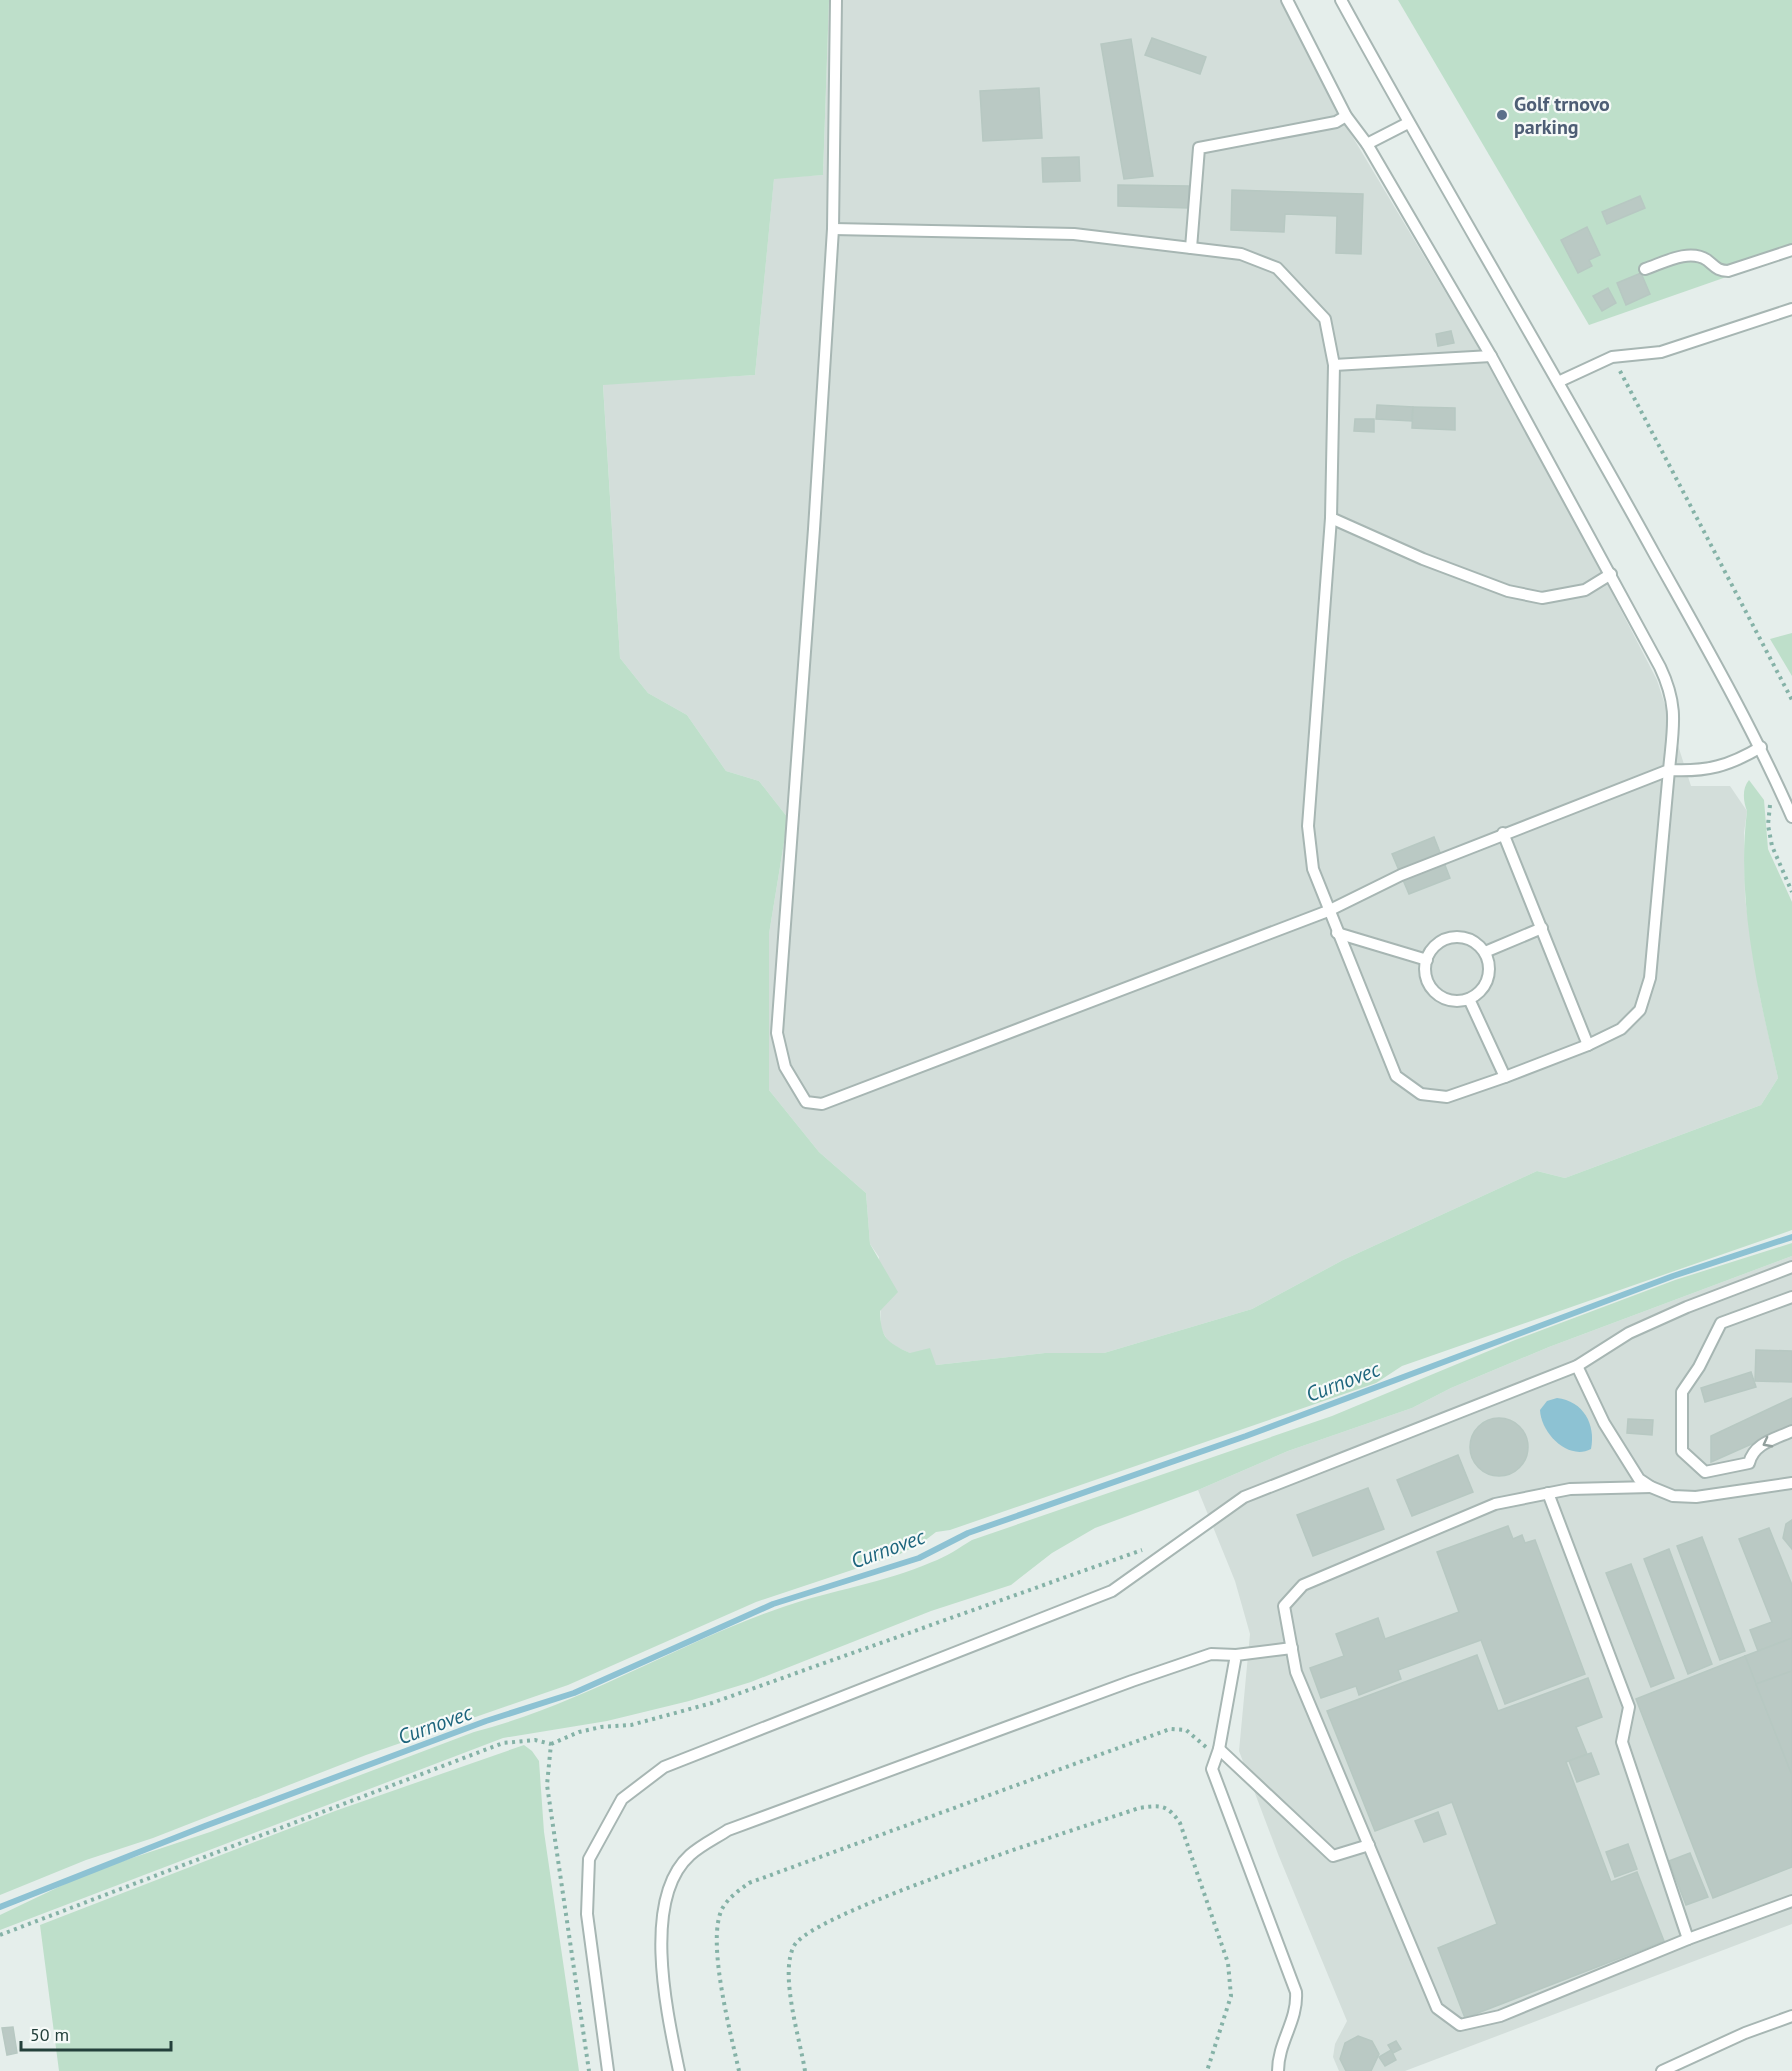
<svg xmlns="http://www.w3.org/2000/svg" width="1792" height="2071" viewBox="0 0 1792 2071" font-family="'PT Sans',sans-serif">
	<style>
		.built { fill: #d3deda }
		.green { fill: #bedfca }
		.water { fill: #8dc2d3 }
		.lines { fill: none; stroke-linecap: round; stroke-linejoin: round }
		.stream { stroke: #8dc2d3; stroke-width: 6 }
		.building { fill: #bac9c4; stroke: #b7c8c2; stroke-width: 1.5 }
		.lane-casing { stroke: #a7b6b3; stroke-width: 14 }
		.path { stroke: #85b2a7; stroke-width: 4; stroke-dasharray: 3 4.5; stroke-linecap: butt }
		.lane { stroke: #fff; stroke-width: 10 }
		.oneway { stroke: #92a09d }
		.service-dot { fill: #5c6f8a; stroke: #f6faf8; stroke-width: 2 }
		.labels { text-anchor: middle; stroke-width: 4.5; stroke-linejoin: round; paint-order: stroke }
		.service-label { font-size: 20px; font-weight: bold; fill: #4e5e75; stroke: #f6faf8; text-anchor: start }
		.water-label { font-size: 21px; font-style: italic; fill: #1d657d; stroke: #f6faf8 }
	</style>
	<rect width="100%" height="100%" fill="#e5eeeb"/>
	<g class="built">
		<polygon points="829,0 1280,0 1330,99 1483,355 1596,562 1657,680 1691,786 1730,786 1747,811 1744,833 1745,898 1760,997 1778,1078 1761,1105 1565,1178 1537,1171 1343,1260 1252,1309 1104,1353 1045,1353 936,1365 890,1344 881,1329 879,1257 870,1244 866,1193 819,1152 769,1090 769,934 788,818 759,781 726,771 687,715 648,693 620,658 603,384 755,375 774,178 823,175"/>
		<polygon points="1792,1256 1792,1924 1405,2071 1339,2071 1333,2057 1335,2044 1347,2021 1278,1854 1239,1751 1250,1634 1235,1581 1198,1490 1288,1451 1412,1408 1451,1388 1549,1347"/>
	</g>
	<g class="green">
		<path d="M 0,0 L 829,0 L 823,175 L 774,179 L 755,375 L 603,385 L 620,658 L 648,693 L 687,715 L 726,771 L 759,781 L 788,818 L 769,934 L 769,1090 L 819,1152 L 866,1193 L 870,1244 L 898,1292 L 880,1311 C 881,1338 886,1342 910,1353 L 930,1348 L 936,1365 L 1045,1353 L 1104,1353 L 1252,1309 L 1343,1260 L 1537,1171 L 1565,1178 L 1761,1105 L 1778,1078 C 1758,991 1736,901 1747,811 C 1743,801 1742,788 1749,780 L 1764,800 L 1768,849 L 1792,902 L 1792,1230 L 1402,1366 L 1376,1383 L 950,1530 L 936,1532 L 923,1542 L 900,1554 L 756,1602 L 568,1685 L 366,1755 L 153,1838 L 86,1860 L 0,1895 Z"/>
		<polygon points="1398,0 1792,0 1792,254 1589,325"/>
		<polygon points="1792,633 1792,676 1770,639"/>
		<path d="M 1792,1243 L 1792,1256 L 1549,1347 L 1451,1388 L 1412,1408 L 1288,1451 L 1198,1490 L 1095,1528 L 1052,1553 L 1011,1585 L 931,1611 L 751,1682 L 689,1701 L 607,1721 L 503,1738 L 0,1930 L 0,1915 L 90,1872 L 210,1832 L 474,1732 C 583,1704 678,1643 783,1607 C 832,1590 884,1583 932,1562 C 946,1557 959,1548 972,1540 L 1332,1416 L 1515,1340 L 1675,1280 Z"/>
		<polygon points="524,1745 532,1751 539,1761 544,1832 579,2071 59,2071 40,1925 335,1811"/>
	</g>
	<path class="water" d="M 1557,1398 C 1583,1401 1596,1424 1591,1449 C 1568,1461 1541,1433 1540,1410 L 1547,1401 Z"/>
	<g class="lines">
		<polyline class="stream" points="0,1907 205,1826 486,1721 574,1693 773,1604 919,1558 968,1533 1246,1436 1673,1276 1792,1237"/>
	</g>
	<g class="building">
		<polygon points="1152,38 1206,57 1200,74 1145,55"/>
		<polygon points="1131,39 1153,176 1124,179 1101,44"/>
		<polygon points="1039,88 1042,138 983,141 980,91"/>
		<polygon points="1079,157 1080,181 1043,182 1042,158"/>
		<polygon points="1118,185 1189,186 1189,208 1118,206"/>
		<polygon points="1232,190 1363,194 1361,254 1336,253 1337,216 1285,214 1284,232 1231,230"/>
		<polygon points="1640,196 1645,208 1607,224 1602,212"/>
		<polygon points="1587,227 1600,255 1589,260 1592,266 1578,273 1561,240"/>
		<polygon points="1641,273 1650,294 1626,305 1617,283"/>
		<polygon points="1608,288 1616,303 1602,311 1593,296"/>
		<polygon points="1451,331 1454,343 1438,346 1436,334"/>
		<polygon points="1377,405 1413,407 1412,421 1376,419"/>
		<polygon points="1413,407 1455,408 1455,430 1412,428"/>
		<polygon points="1355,419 1374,419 1374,432 1354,431"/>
		<polygon points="1434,837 1450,878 1409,894 1392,854"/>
		<polygon points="1756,1350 1792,1351 1792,1382 1755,1381"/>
		<polygon points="1751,1372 1756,1387 1705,1402 1701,1388"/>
		<polygon points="1792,1398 1792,1426 1711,1462 1711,1436"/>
		<circle cx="1499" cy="1447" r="29"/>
		<polygon points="1628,1419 1653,1420 1652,1435 1627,1433"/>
		<polygon points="1458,1455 1473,1492 1412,1516 1397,1480"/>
		<polygon points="1368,1488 1384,1529 1313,1556 1297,1515"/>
		<polygon points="1792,1520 1792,1549 1783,1538 1786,1524"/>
		<polygon points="1508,1526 1513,1539 1522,1535 1525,1543 1535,1540 1585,1674 1505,1704 1481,1640 1398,1670 1401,1679 1359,1695 1356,1686 1321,1698 1310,1668 1344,1656 1336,1634 1378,1618 1385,1639 1459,1612 1437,1552"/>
		<polygon points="1769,1528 1792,1585 1792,1638 1758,1651 1750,1630 1772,1622 1739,1539"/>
		<polygon points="1702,1537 1745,1651 1720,1660 1677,1546"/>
		<polygon points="1669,1549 1712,1664 1688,1674 1644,1559"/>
		<polygon points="1631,1564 1674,1678 1651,1687 1606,1573"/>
		<polygon points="1792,1638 1792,1671 1756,1684 1745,1656"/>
		<polygon points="1477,1655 1498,1711 1588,1678 1602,1717 1576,1727 1587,1754 1566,1762 1611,1882 1637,1872 1664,1941 1465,2018 1438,1948 1497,1924 1452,1802 1375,1831 1327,1711"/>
		<polygon points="1745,1656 1792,1775 1792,1867 1713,1898 1636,1699"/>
		<polygon points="1792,1671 1792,1775 1756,1684"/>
		<polygon points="1591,1753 1599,1774 1577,1782 1569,1761"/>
		<polygon points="1438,1812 1446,1834 1424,1842 1415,1821"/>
		<polygon points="1628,1844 1637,1869 1615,1877 1606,1852"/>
		<polygon points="1690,1853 1708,1897 1686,1905 1669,1861"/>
		<polygon points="13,2027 17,2053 7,2055 2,2028"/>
		<polygon points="1358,2036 1372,2041 1379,2054 1371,2071 1346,2071 1340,2059 1345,2043"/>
		<polygon points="1396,2041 1401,2049 1393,2053 1388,2045"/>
		<polygon points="1391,2050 1396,2060 1385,2066 1379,2057"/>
	</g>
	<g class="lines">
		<defs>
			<g id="lane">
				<path d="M 836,0 L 833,229 L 814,529 L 777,1033 L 785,1067 L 806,1102 L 822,1104 L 1328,911 L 1401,875 L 1669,770 C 1673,727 1679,707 1660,667 L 1491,356 L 1367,144 L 1346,116 L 1287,0"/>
				<path d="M 1341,0 C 1443,187 1553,369 1655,555 C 1703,641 1752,726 1792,817"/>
				<polyline points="1367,144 1408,123"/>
				<path d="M 833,229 L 1074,234 L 1241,254 L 1277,268 L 1325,319 L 1334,365 L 1331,518 L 1308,826 L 1313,869 L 1396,1076 L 1421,1094 L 1447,1097 L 1505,1077 L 1588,1045 L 1621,1029 L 1640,1010 L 1650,978 L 1669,770 C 1707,772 1729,766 1761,747"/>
				<polyline points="1191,248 1199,148 1336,122 1346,116"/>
				<path d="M 1645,269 C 1663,263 1689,248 1707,260 C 1715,266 1717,271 1728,271 L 1792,250"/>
				<polyline points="1334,365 1491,356"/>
				<polyline points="1558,382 1612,357 1661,352 1792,309"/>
				<polyline points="1331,518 1423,559 1508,591 1542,598 1585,590 1611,574"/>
				<polyline points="1503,833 1588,1045"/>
				<polyline points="1337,933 1427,960"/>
				<circle cx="1457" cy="969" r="32"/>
				<polyline points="1485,952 1542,928"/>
				<polyline points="1469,999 1505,1077"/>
				<path d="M 1792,1297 L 1721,1323 L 1699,1367 L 1682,1392 L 1682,1451 L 1705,1472 L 1749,1463 C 1754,1443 1775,1439 1792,1431"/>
				<polyline points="1577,1366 1604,1423 1639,1479 1651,1487 1673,1496 1696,1497 1792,1483"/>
				<polyline points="1651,1487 1570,1489 1495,1504 1303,1585 1284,1606 1296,1672 1437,2008 1460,2025 1500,2016 1688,1939 1792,1901"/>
				<polyline points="1548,1493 1629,1707 1622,1742 1688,1939"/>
				<polyline points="1219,1749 1333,1856 1369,1845"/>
				<polyline points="608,2071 587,1914 589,1859 622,1799 664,1767 1112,1591 1244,1497 1577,1366 1629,1333 1687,1307 1792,1267"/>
				<path d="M 679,2071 C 667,2013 641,1899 690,1855 C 701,1845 716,1838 728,1830 L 1132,1681 L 1211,1654 L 1236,1655"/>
				<path d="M 1278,2071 C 1278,2042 1298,2021 1296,1992 L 1212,1769 L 1219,1749 L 1236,1655 L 1292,1648"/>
				<polyline points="1662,2071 1745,2033 1792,2016"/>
			</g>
		</defs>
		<use href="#lane" class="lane-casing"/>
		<g class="path">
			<polyline points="1620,371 1792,700"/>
			<polyline points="1770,805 1768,825 1772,846 1792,892"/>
			<polyline points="551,1744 579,1732 601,1727 631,1725 712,1703 1142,1550"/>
			<polyline points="0,1935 503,1743 535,1740 551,1744 547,1785 589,2071"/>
			<path d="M 739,2071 C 731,2034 706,1942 722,1909 C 728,1898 739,1890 749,1883 L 1170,1729 L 1186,1730 L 1206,1747"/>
			<path d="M 805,2071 C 800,2039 779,1974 794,1946 C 811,1912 1087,1826 1139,1808 C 1161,1805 1167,1804 1180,1823 L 1228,1963 L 1231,1996 L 1207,2071"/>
		</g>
		<use href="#lane" class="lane"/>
	</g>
	<defs><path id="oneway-chevron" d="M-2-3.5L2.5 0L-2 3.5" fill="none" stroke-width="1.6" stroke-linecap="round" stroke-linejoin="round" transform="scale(1.5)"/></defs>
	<use class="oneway" href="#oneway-chevron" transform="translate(1767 1443) rotate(152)"/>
	<circle class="service-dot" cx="1502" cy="115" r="6"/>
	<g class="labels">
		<g class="service-label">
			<text x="1514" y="111">Golf trnovo<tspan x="1514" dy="23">parking</tspan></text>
		</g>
		<g class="water-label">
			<text transform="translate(1343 1382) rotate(-21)" y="7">Curnovec</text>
			<text transform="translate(888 1549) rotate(-20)" y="7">Curnovec</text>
			<text transform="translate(435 1725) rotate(-20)" y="7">Curnovec</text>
		</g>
	</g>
	<path d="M21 2041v9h150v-9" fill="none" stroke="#24403b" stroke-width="3"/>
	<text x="30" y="2041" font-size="18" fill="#24403b" stroke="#f6faf8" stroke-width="4.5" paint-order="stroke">50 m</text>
</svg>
